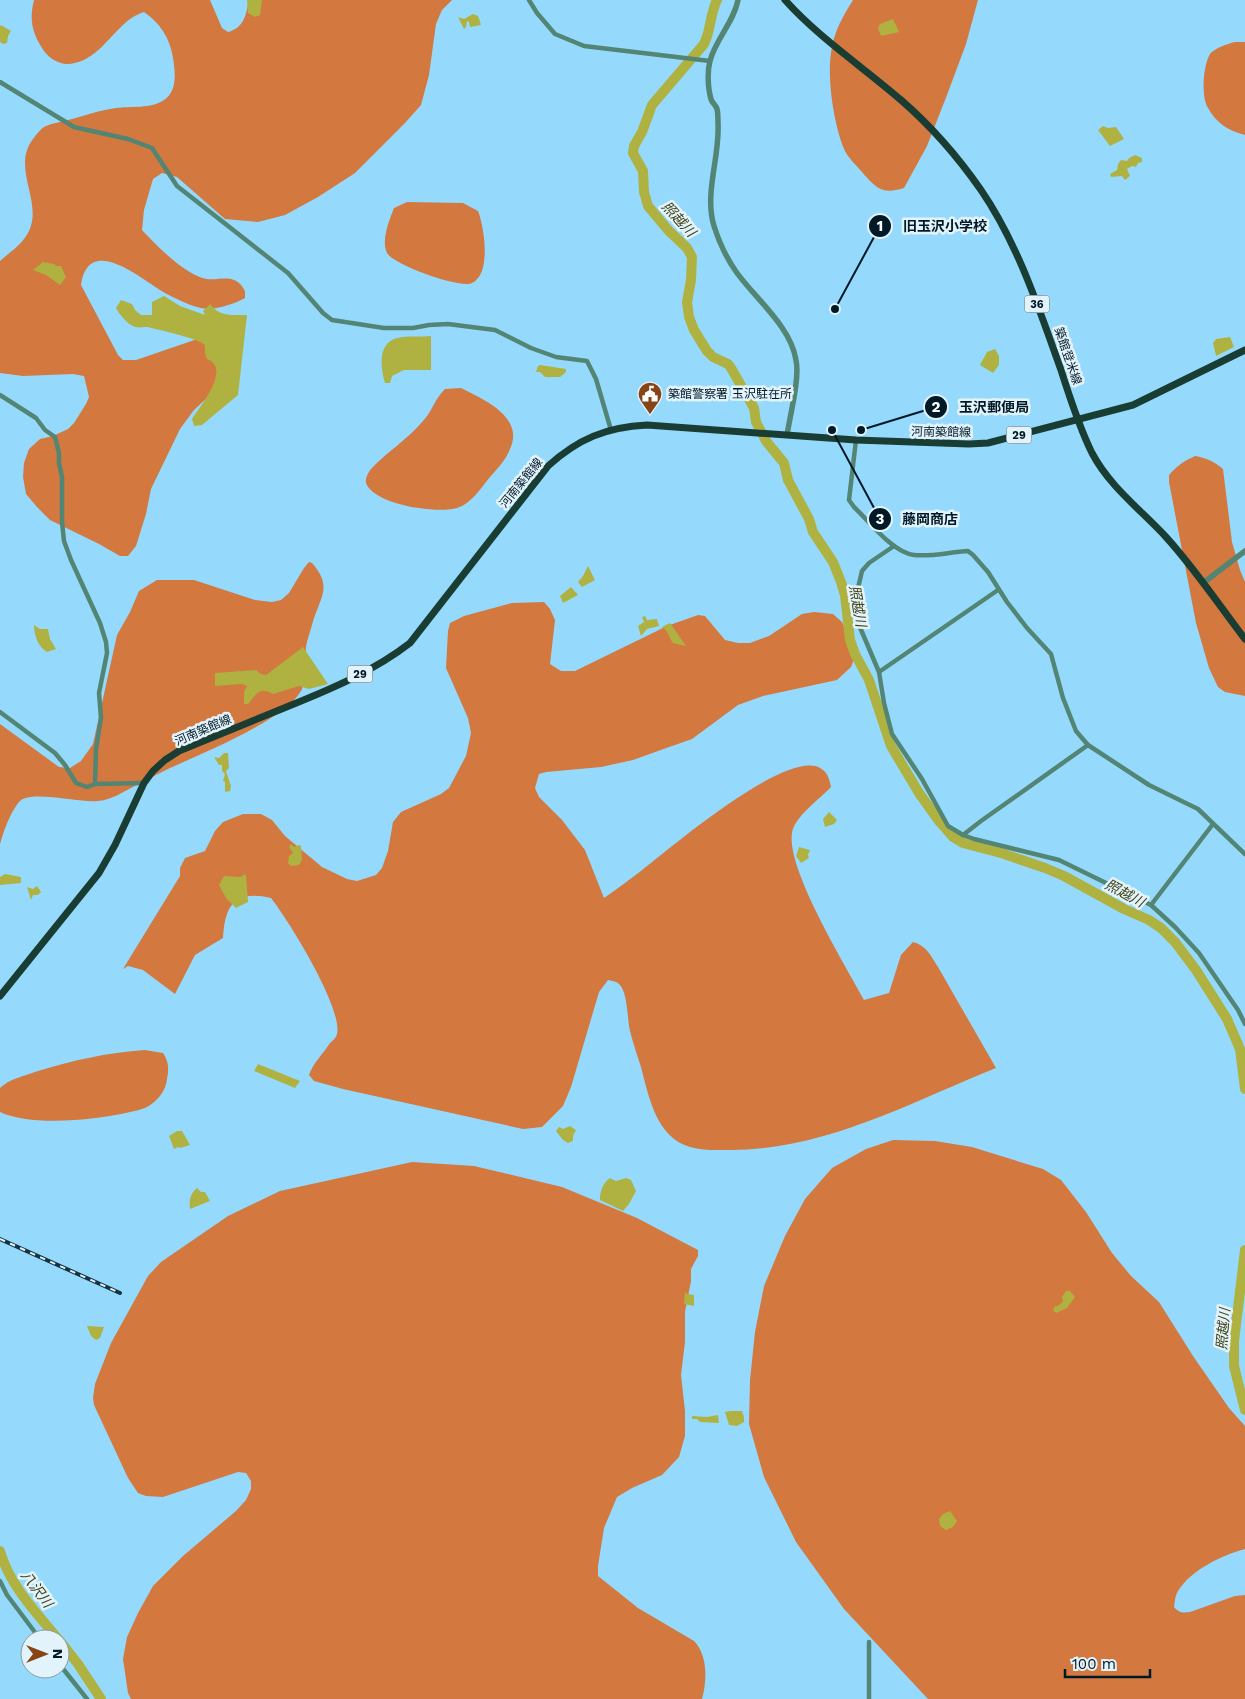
<svg xmlns="http://www.w3.org/2000/svg" width="1245" height="1699" viewBox="0 0 1245 1699" font-family="'Work Sans','Noto Sans JP',sans-serif">
	<style>
		.forest { fill: #d3783e }
		.water { fill: #afb240 }
		.lines { fill: none; stroke-linecap: round; stroke-linejoin: round }
		.river { stroke: #afb240; stroke-width: 10 }
		.minor { stroke: #538574; stroke-width: 4.5 }
		.tertiary { stroke: #538574; stroke-width: 5.5 }
		.primary { stroke: #193d32; stroke-width: 7 }
		.rail-casing { stroke: #143343; stroke-width: 4 }
		.rail { stroke: #e3f3fc; stroke-width: 2; stroke-dasharray: 5.5; stroke-linecap: butt }
		.labels { text-anchor: middle; stroke-width: 5; stroke-linejoin: round; paint-order: stroke }
		.shield { fill: #e3f3fc; stroke: #445a66; stroke-width: 1 }
		.shield-label { font-size: 11px; font-weight: bold; fill: #001926 }
		.street-label { font-size: 12px; fill: #001926; stroke: #e3f3fc }
		.poi-label { font-size: 12px; fill: #001926; stroke: #e3f3fc; text-anchor: start }
		.water-label { font-size: 14px; font-style: italic; fill: #414214; stroke: #e3f3fc }
		.leader { fill: none; stroke: #001926; stroke-width: 2 }
		.callout-dot { fill: #001926; stroke: #e3f3fc; stroke-width: 2 }
		.mark-label { font-size: 15px; text-anchor: middle; font-weight: bold; fill: #fff }
		.callout-label { font-size: 14px; text-anchor: middle; font-weight: bold; fill: #001926; stroke: #e3f3fc; stroke-width: 5; stroke-linejoin: round; paint-order: stroke }
	</style>
	<rect width="100%" height="100%" fill="#95dafd"/>
	<g class="forest">
		<path d="M 34,0 L 210,0 L 222,28 L 228,32 C 244,28 246,15 249,0 L 452,0 L 442,10 L 436,24 L 429,75 L 421,105 L 405,123 L 355,173 L 318,197 L 285,215 L 258,222 L 225,219 L 177,177 L 162,173 L 153,179 L 144,210 L 142,230 C 156,245 186,276 207,279 C 221,281 235,272 245,291 L 245,298 C 232,305 211,312 197,307 C 186,304 175,298 165,293 C 143,281 89,232 81,285 L 118,355 L 123,360 L 136,360 L 212,334 L 229,369 L 208,397 L 194,410 L 180,429 L 151,489 L 146,514 L 136,546 L 128,556 L 120,556 L 99,544 L 50,520 L 37,507 L 26,494 L 23,477 L 24,463 L 29,449 L 40,439 L 53,436 L 68,429 L 74,423 L 86,404 L 89,397 L 84,376 L 73,374 L 23,376 L 0,373 L 0,261 C 10,252 23,244 29,231 C 43,201 11,168 33,139 C 36,135 41,128 46,126 C 53,123 61,122 68,120 C 84,116 100,110 116,108 C 131,106 151,109 164,100 C 178,91 175,71 173,58 C 170,38 160,23 144,12 C 140,13 137,15 133,17 C 110,32 97,64 66,64 C 57,63 49,58 44,51 C 32,34 29,19 34,0 Z"/>
		<path d="M 853,0 L 978,0 L 966,44 L 947,95 L 927,146 L 904,188 C 882,195 876,188 862,172 C 857,166 849,159 845,151 C 834,127 827,79 831,53 C 834,31 842,18 853,0 Z"/>
		<path d="M 1235,42 L 1245,42 L 1245,135 C 1229,131 1216,123 1208,108 C 1201,96 1203,66 1210,54 C 1215,48 1227,44 1235,42 Z"/>
		<path d="M 407,202 L 463,203 L 478,211 C 484,226 492,274 472,283 C 460,289 394,265 387,253 C 381,240 389,221 394,208 Z"/>
		<path d="M 461,388 C 483,399 525,417 510,449 C 506,460 497,469 490,477 C 481,488 471,504 457,508 C 438,514 374,505 366,483 C 365,478 368,473 371,469 C 387,452 408,439 423,421 C 433,410 434,400 445,389 Z"/>
		<path d="M 1195,456 C 1206,458 1214,461 1223,469 L 1232,542 L 1240,570 L 1245,582 L 1245,696 L 1225,692 L 1218,687 L 1209,668 L 1196,623 L 1169,482 L 1169,475 C 1177,466 1184,461 1195,456 Z"/>
		<path d="M 309,562 L 312,563 C 334,588 319,598 312,625 C 310,632 307,640 306,647 C 305,660 307,677 302,689 C 288,719 201,754 170,768 C 152,777 134,786 116,796 C 110,798 104,801 97,801 C 81,803 28,789 19,802 C 10,813 4,830 0,844 L 0,724 L 59,767 L 70,768 L 81,761 L 93,744 L 117,635 L 130,612 L 139,591 L 157,580 L 194,580 L 255,600 L 272,602 L 281,600 L 289,593 L 304,568 Z"/>
		<path d="M 544,602 L 550,609 L 555,620 L 550,664 L 561,671 L 575,671 L 667,626 L 698,615 L 705,616 L 725,640 L 738,643 L 750,643 L 769,636 L 802,614 L 814,612 L 833,614 L 842,622 L 856,654 L 851,667 L 837,680 L 763,696 L 738,705 L 692,739 L 672,746 L 633,760 L 601,767 L 546,772 L 539,774 L 535,788 L 539,797 L 562,820 L 585,850 L 604,898 C 617,889 629,880 641,871 C 669,849 786,749 820,768 C 828,772 829,779 831,787 C 820,799 794,817 792,833 C 786,869 846,966 864,1000 L 889,993 L 901,955 L 913,942 C 926,945 931,956 938,967 L 996,1068 C 911,1102 825,1150 731,1150 C 718,1150 703,1151 690,1147 C 656,1137 649,1097 641,1067 C 637,1055 633,1043 630,1031 C 627,1019 628,992 619,984 C 616,981 612,981 608,980 L 599,992 L 571,1087 L 563,1106 L 542,1127 L 523,1129 L 343,1089 L 314,1081 L 309,1075 C 313,1063 323,1054 330,1043 C 333,1040 336,1038 337,1034 C 343,1008 289,921 271,898 C 236,890 225,903 223,938 L 195,955 L 175,994 L 143,970 L 128,966 L 123,969 L 180,876 L 180,868 L 185,858 L 205,851 L 215,831 L 223,822 L 243,814 L 261,814 L 272,820 L 285,836 L 322,867 L 347,879 L 357,881 L 376,875 L 382,868 L 388,851 L 393,822 L 401,812 L 441,794 L 449,788 L 466,756 L 471,733 L 468,718 L 446,668 L 448,631 L 450,623 L 464,616 L 512,603 Z"/>
		<path d="M 145,1050 L 163,1053 C 169,1062 169,1069 167,1079 C 166,1091 156,1103 145,1108 C 140,1110 134,1111 130,1112 C 97,1120 31,1127 0,1112 L 0,1088 C 9,1079 24,1076 35,1072 C 73,1060 106,1053 145,1050 Z"/>
		<path d="M 893,1140 L 935,1141 L 972,1147 L 1043,1169 L 1061,1180 L 1086,1212 L 1112,1253 L 1131,1276 L 1159,1302 L 1193,1356 L 1229,1408 L 1245,1426 L 1245,1549 C 1222,1555 1191,1570 1178,1591 C 1175,1596 1175,1601 1174,1607 C 1179,1613 1183,1613 1190,1612 L 1235,1596 L 1245,1595 L 1245,1699 L 928,1699 L 844,1609 L 796,1542 L 764,1477 L 749,1424 L 750,1380 L 755,1332 L 764,1286 L 785,1236 L 805,1199 L 832,1168 L 866,1149 Z"/>
		<path d="M 412,1162 L 474,1166 L 562,1187 L 637,1218 L 698,1250 L 698,1256 L 691,1269 L 691,1281 L 685,1312 L 685,1342 L 681,1375 L 685,1411 L 685,1436 L 679,1457 L 662,1475 L 632,1488 L 617,1497 L 604,1528 L 598,1566 L 598,1576 L 638,1608 L 694,1641 C 708,1655 707,1681 702,1699 L 131,1699 L 128,1693 L 123,1659 L 127,1637 L 138,1613 L 153,1586 L 183,1556 L 236,1511 L 246,1500 L 251,1489 L 251,1481 L 246,1473 L 238,1472 L 163,1497 L 146,1496 L 138,1493 L 128,1478 L 94,1405 L 93,1398 L 95,1384 L 111,1343 L 148,1276 L 161,1262 L 228,1216 L 280,1191 Z"/>
	</g>
	<g class="water">
		<polygon points="247,0 262,0 260,15 255,17 248,13"/>
		<polygon points="473,14 478,16 481,25 470,27 469,22 467,21 466,27 464,29 458,17 464,19"/>
		<polygon points="893,19 899,32 881,36 878,28 880,24"/>
		<polygon points="1,25 11,31 8,36 7,43 3,44 0,42 0,26"/>
		<polygon points="1103,126 1108,128 1116,127 1124,139 1110,146 1098,130"/>
		<polygon points="1135,155 1142,158 1142,162 1138,163 1136,167 1132,166 1127,169 1130,176 1125,180 1122,176 1111,177 1110,174 1117,170 1118,164 1121,160 1127,161 1129,158"/>
		<polygon points="43,262 54,264 56,266 61,266 66,277 60,285 46,275 33,270"/>
		<path d="M 164,296 L 180,306 L 205,315 L 203,311 L 210,304 C 220,317 232,315 247,315 L 238,395 L 202,425 L 194,426 L 192,419 C 200,407 232,368 207,359 L 205,353 L 205,345 C 197,338 159,330 147,327 C 144,327 139,328 135,327 C 128,325 119,314 116,308 L 121,300 L 132,304 L 135,310 L 141,315 L 152,315 L 152,302 Z"/>
		<path d="M 431,336 L 431,370 L 404,370 L 392,376 L 390,383 L 385,383 C 380,365 377,339 403,337 C 412,336 421,337 431,336 Z"/>
		<polygon points="1230,337 1234,347 1216,356 1213,343 1216,339"/>
		<polygon points="995,349 999,356 999,365 993,373 980,365 987,352"/>
		<polygon points="540,365 566,369 566,372 560,377 545,377 540,372 536,372 538,366"/>
		<polygon points="588,566 595,580 582,587 578,582 583,576"/>
		<polygon points="571,587 578,595 563,603 560,596"/>
		<polygon points="645,616 647,620 657,619 659,626 647,629 641,636 638,626 644,622 642,617"/>
		<path d="M 670,623 L 686,646 L 673,643 C 668,636 670,633 662,627 Z"/>
		<path d="M 34,625 L 40,629 L 48,629 L 50,639 L 56,649 L 47,652 C 38,647 34,635 34,625 Z"/>
		<path d="M 303,647 L 328,684 L 309,689 L 299,686 L 273,694 C 259,686 257,694 248,704 L 244,704 L 244,692 L 247,686 L 242,684 L 215,686 L 215,673 L 256,670 L 261,674 L 266,675 Z"/>
		<polygon points="224,753 228,753 229,768 226,771 231,786 230,791 225,792 225,782 223,781 225,774 222,771 222,765 219,765 214,757 219,758"/>
		<polygon points="829,812 837,820 834,824 825,827 823,819"/>
		<polygon points="291,844 294,847 299,845 301,846 302,860 299,865 291,866 288,863 289,856 293,853 289,847"/>
		<polygon points="799,847 810,850 808,855 809,858 801,863 796,856"/>
		<polygon points="5,874 21,877 21,883 0,885 0,877"/>
		<polygon points="246,874 248,902 236,908 226,898 219,885 224,876 240,877"/>
		<polygon points="37,886 41,892 38,895 33,895 31,900 27,887 33,889"/>
		<polygon points="258,1064 300,1081 295,1088 254,1071"/>
		<polygon points="570,1126 576,1130 573,1136 573,1141 568,1143 563,1140 556,1131 559,1127 563,1129"/>
		<polygon points="177,1131 182,1131 190,1145 180,1148 178,1147 174,1149 169,1136"/>
		<path d="M 610,1178 L 616,1181 L 626,1178 L 631,1180 L 636,1191 L 629,1204 L 623,1211 L 600,1200 C 600,1192 602,1184 610,1178 Z"/>
		<path d="M 197,1188 L 201,1192 L 205,1192 L 210,1201 L 190,1209 C 189,1200 190,1194 197,1188 Z"/>
		<polygon points="1066,1291 1070,1291 1075,1297 1067,1308 1056,1313 1053,1310 1055,1306 1058,1306 1063,1301 1062,1297"/>
		<polygon points="685,1292 687,1294 694,1295 694,1306 684,1304"/>
		<polygon points="87,1326 104,1327 100,1338 96,1340 91,1336"/>
		<polygon points="730,1411 742,1411 744,1417 744,1422 737,1426 729,1425 725,1412"/>
		<polygon points="718,1415 719,1423 700,1422 697,1419 692,1419 692,1416 707,1417"/>
		<polygon points="950,1511 957,1521 953,1527 946,1530 940,1526 939,1519 943,1514"/>
	</g>
	<g class="lines">
		<g class="river">
			<path d="M 717,0 C 710,14 711,30 704,44 L 652,105 L 642,132 L 634,146 L 633,153 L 643,171 L 644,192 L 648,206 L 668,230 L 687,248 L 692,257 L 691,280 L 687,302 L 689,317 L 694,330 L 707,351 L 713,357 L 728,364 L 731,368 L 754,408 L 756,422 L 766,441 L 784,463 L 788,480 L 809,519 L 813,532 L 833,562 L 841,582 L 845,595 L 850,640 L 855,654 L 869,680 L 891,746 L 919,793 L 939,821 L 953,837 L 963,843 L 1001,853 L 1045,868 L 1064,876 L 1124,909 L 1149,920 L 1161,928 L 1175,942 L 1196,970 L 1227,1019 L 1240,1049 L 1245,1089"/>
			<polyline points="1245,1250 1234,1341 1234,1366 1245,1410"/>
			<path d="M 0,1551 C 10,1586 36,1612 58,1639"/>
			<polyline points="60,1641 78,1664 101,1699"/>
		</g>
		<g class="minor">
			<polyline points="529,0 537,13 555,34 584,46 710,61"/>
			<polyline points="0,82 74,127 128,139 152,148 177,186 288,273 323,313 332,320 384,328 413,328 429,325 448,324 495,330 531,348 556,357 587,361 596,379 611,430"/>
			<polyline points="0,395 36,418 45,430 55,437 59,453 59,463 62,477 62,522 64,541 71,560 100,623 106,642 107,653 99,693 101,718 96,749 95,784"/>
			<path d="M 856,440 L 849,500 L 854,507 C 869,521 893,553 914,555 C 931,557 950,552 968,551 L 973,555 L 988,572 L 1007,602 L 1027,628 L 1051,654 L 1063,698 L 1076,731 L 1088,745 L 1149,785 L 1198,809 L 1245,854"/>
			<polyline points="894,546 869,563 862,571 858,588 859,625 879,672 884,703 892,734 922,779 948,826 963,835 974,839 1059,860 1151,905 1175,927 1199,953 1238,1010 1245,1024"/>
			<polyline points="879,672 998,590"/>
			<polyline points="0,712 55,753 65,765 76,783 87,787 95,784 144,783"/>
			<polyline points="963,835 981,821 1088,745"/>
			<polyline points="1151,905 1213,824"/>
			<polyline points="0,1581 7,1595 40,1639"/>
			<polyline points="60,1665 87,1699"/>
			<polyline points="869,1699 869,1642"/>
		</g>
		<g class="tertiary">
			<path d="M 738,0 C 734,22 715,40 710,61 C 707,72 708,89 711,99 C 712,103 716,105 717,109 C 718,113 718,119 718,124 C 720,157 704,193 714,226 C 719,242 727,259 737,273 C 756,299 791,327 796,360 C 800,378 790,415 787,435"/>
			<polyline points="1203,583 1245,551"/>
		</g>
		<g class="primary">
			<path d="M 785,0 C 818,37 863,67 901,100 C 931,126 958,157 981,190 C 1018,244 1039,309 1061,370 C 1070,398 1079,427 1092,453 C 1110,487 1140,509 1166,537 C 1195,569 1219,605 1245,639"/>
			<path d="M 0,996 L 99,873 L 115,845 L 144,783 L 153,771 L 165,760 L 179,751 C 216,736 252,721 289,706 C 331,689 374,671 410,643 L 548,466 C 578,439 606,427 647,425 L 856,440 L 969,444 L 988,443 L 1133,405 L 1245,350"/>
		</g>
		<defs>
			<polyline id="rail" points="0,1239 120,1293"/>
		</defs>
		<use href="#rail" class="rail-casing"/>
		<use href="#rail" class="rail"/>
	</g>
	<defs>
		<symbol id="civic-pin" viewBox="-11 -11 22 30"><path d="M0 17L-7.5 6A9.5 9.5 0 1 1 7.5 6Z" fill="#884416" stroke="#e3f3fc"/><path d="M-.6-6.5H3V-4.5H.6V-3L4-1V1h2V6H-6V1h2V-1L-.6-3ZM-1.2 2.5V6h2.4V2.5Z" fill="#fff"/></symbol>
	</defs>
	<g fill-rule="evenodd">
		<use href="#civic-pin" x="636" y="380" width="28" height="38"/>
	</g>
	<g class="labels">
		<g class="shield">
			<rect x="1024.5" y="295.5" width="25" height="17" rx="4"/>
			<rect x="1006.5" y="426.5" width="25" height="17" rx="4"/>
			<rect x="347.5" y="665.5" width="25" height="17" rx="4"/>
		</g>
		<g class="shield-label">
			<text x="1037" y="308">36</text>
			<text x="1019" y="439">29</text>
			<text x="360" y="678">29</text>
		</g>
		<g class="street-label">
			<text transform="translate(1068 356) rotate(71)" y="4">築館登米線</text>
			<text transform="translate(941 432) rotate(1)" y="4">河南築館線</text>
			<text transform="translate(521 483) rotate(-51)" y="4">河南築館線</text>
			<text transform="translate(203 730) rotate(-23)" y="4">河南築館線</text>
		</g>
		<g class="poi-label">
			<text x="668" y="398">築館警察署 玉沢駐在所</text>
		</g>
		<g class="water-label">
			<text transform="translate(679 219) rotate(47)" y="5">照越川</text>
			<text transform="translate(858 606) rotate(80)" y="5">照越川</text>
			<text transform="translate(1125 893) rotate(28)" y="5">照越川</text>
			<text transform="translate(1223 1329) rotate(-85)" y="5">照越川</text>
			<text transform="translate(37 1589) rotate(53)" y="5">八沢川</text>
		</g>
	</g>
	<path class="leader" d="M835 309L880 226M861 430L936 407M832 430L880 519"/>
	<g class="callout-dot">
		<circle cx="835" cy="309" r="5"/>
		<circle cx="861" cy="430" r="5"/>
		<circle cx="832" cy="430" r="5"/>
		<circle cx="880" cy="226" r="12"/>
		<circle cx="936" cy="407" r="12"/>
		<circle cx="880" cy="519" r="12"/>
	</g>
	<g class="mark-label">
		<text x="880" y="231">1</text>
		<text x="936" y="412">2</text>
		<text x="880" y="524">3</text>
	</g>
	<g class="callout-label">
		<text x="945" y="231">旧玉沢小学校</text>
		<text x="994" y="412">玉沢郵便局</text>
		<text x="930" y="524">藤岡商店</text>
	</g>
	<g transform="translate(45 1654) rotate(90)"><circle r="24" fill="#e3f3fc" stroke="#889ca6"/>
	<path d="M0-4L9 19L0 12L-9 19Z" fill="#884416"/>
	<text y="-8" font-size="14" font-weight="bold" text-anchor="middle" fill="#001926">N</text>
	</g>
	<path d="M1065 1669v8h85v-8" fill="none" stroke="#001926" stroke-width="2.5"/>
	<text x="1072" y="1669" font-size="15" fill="#001926" stroke="#e3f3fc" stroke-width="4" paint-order="stroke">100 m</text>
</svg>
